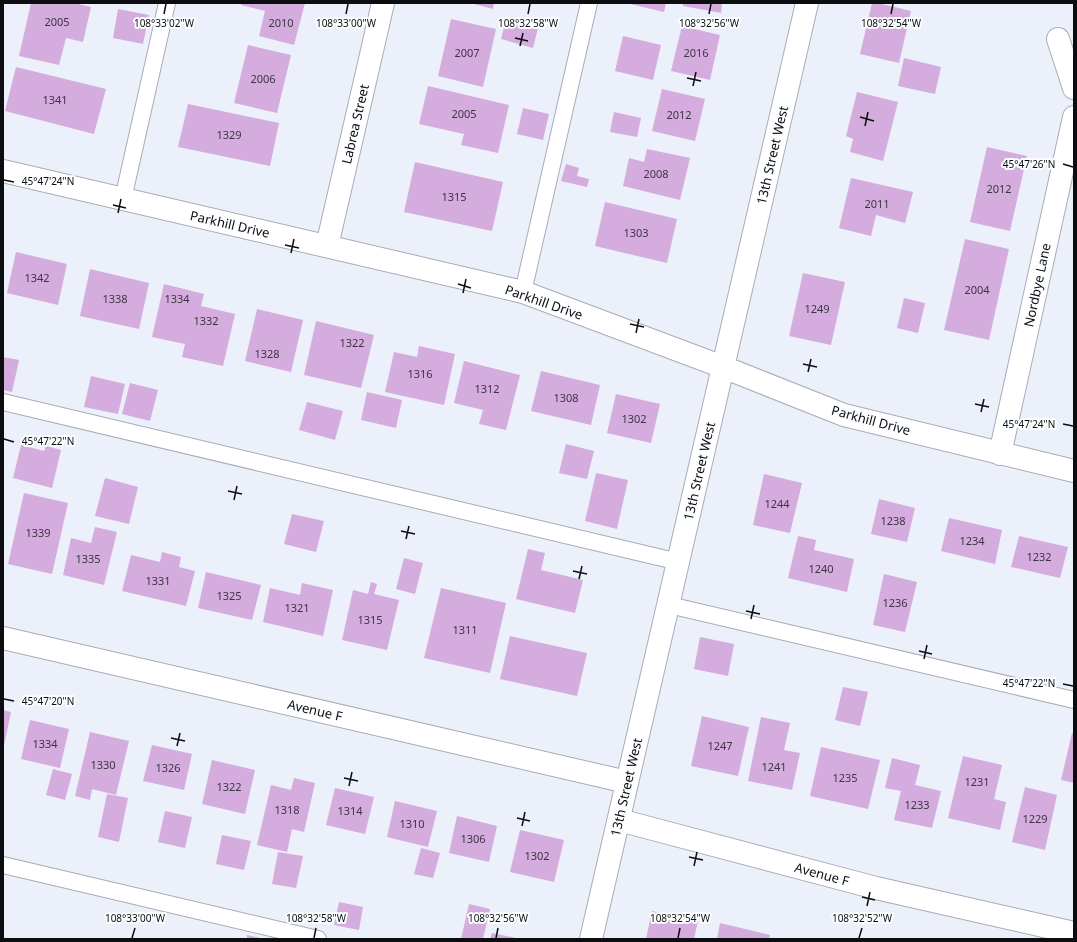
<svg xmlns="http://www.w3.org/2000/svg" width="1077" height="942" viewBox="0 0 1077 942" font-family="'Noto Sans',sans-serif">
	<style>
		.building { fill: #d5acde }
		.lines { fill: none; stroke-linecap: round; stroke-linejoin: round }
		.service-casing { stroke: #a8acb6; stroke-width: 18 }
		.minor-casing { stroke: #a8acb6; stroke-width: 24 }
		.tertiary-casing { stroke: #a8acb6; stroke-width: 24 }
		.service { stroke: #fff; stroke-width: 16 }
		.minor { stroke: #fff; stroke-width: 22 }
		.tertiary { stroke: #fff; stroke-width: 22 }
		.ticks { fill: none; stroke: #0b0d10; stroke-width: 1.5 }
		.labels { text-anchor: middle; stroke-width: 4; stroke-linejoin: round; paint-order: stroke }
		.number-label { font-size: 11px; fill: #3e3544 }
		.street-label { font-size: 13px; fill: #0b0d10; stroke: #fcfdff }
		.ticks-label { font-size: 10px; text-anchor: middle; fill: #0b0d10; stroke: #fcfdff; stroke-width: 4; stroke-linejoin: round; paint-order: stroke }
	</style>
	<rect width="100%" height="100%" fill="#ebf0fa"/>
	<g class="building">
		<polygon points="31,3 74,3 91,7 83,42 66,38 59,65 19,56"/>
		<polygon points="242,3 305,3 294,45 259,36 265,11 241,5"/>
		<polygon points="470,3 494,3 493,9"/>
		<polygon points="626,3 666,3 664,12"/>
		<polygon points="683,3 722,3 721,13 683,6"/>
		<polygon points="872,3 878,3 911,11 899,63 860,54"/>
		<polygon points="118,9 149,15 143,44 113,38"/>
		<polygon points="451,19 496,29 483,87 438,76"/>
		<polygon points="506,20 538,28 533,48 501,39"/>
		<polygon points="682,26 720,35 710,80 671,71"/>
		<polygon points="623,36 661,45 653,80 615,71"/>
		<polygon points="248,45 291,55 277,113 234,103"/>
		<polygon points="904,58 941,67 935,94 898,86"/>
		<polygon points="16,67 106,89 94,134 5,111"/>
		<polygon points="428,86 509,105 498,153 461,145 464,134 419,124"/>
		<polygon points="662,89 705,99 695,141 652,131"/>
		<polygon points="857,92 898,102 883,161 850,152 853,139 846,136"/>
		<polygon points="188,104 279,123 270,166 178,147"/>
		<polygon points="523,108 549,114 543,140 517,134"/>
		<polygon points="614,112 641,118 637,137 610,132"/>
		<polygon points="987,147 1027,156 1010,231 970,222"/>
		<polygon points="647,149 690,158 680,200 623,186 629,158 644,162"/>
		<polygon points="415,162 503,182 492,231 404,212"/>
		<polygon points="566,164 579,168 577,176 589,179 587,187 561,181"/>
		<polygon points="851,178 913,192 905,223 876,215 871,236 839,228"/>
		<polygon points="605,202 677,219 667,263 595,246"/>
		<polygon points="965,239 1009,249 989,340 944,330"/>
		<polygon points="16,252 67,264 58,305 7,293"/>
		<polygon points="90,269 149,283 139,329 80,316"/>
		<polygon points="803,273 845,282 831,345 789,336"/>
		<polygon points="164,284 204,294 201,306 235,314 223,366 182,357 185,344 152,337"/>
		<polygon points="904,298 925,303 918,333 897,328"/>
		<polygon points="257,309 303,320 291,372 245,361"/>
		<polygon points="316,321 374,335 361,388 304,375"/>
		<polygon points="419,346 455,354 444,405 385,392 394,352 417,357"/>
		<polygon points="3,357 19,360 12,392 3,390"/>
		<polygon points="464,361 520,375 506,430 479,424 483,410 454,403"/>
		<polygon points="541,371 600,385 591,425 531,411"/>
		<polygon points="91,376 125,384 118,414 84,407"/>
		<polygon points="130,383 158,390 150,421 122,414"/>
		<polygon points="367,392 402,400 396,428 361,420"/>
		<polygon points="616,394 660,404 651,443 607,433"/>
		<polygon points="307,402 343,411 335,440 299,430"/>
		<polygon points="566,444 594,451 587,479 559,473"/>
		<polygon points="21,445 44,451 46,446 61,450 52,488 13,478"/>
		<polygon points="596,473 628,480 617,529 585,521"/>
		<polygon points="764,474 802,483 790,533 753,525"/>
		<polygon points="105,478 138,487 129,524 95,516"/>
		<polygon points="24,493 68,503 52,574 8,564"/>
		<polygon points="879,499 915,508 907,542 871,534"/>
		<polygon points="292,514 324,521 316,552 284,544"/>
		<polygon points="949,518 1002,530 995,564 941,551"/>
		<polygon points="95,527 117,532 104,585 63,575 71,538 91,543"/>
		<polygon points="798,536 816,540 814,550 854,559 847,592 788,578"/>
		<polygon points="1019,536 1068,547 1060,578 1011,567"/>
		<polygon points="528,549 545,553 541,570 583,580 575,613 516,599"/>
		<polygon points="162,552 181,557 179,567 195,571 186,606 122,591 131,555 160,562"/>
		<polygon points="404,558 423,563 415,594 396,589"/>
		<polygon points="206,572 261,585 252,620 198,608"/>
		<polygon points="884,574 917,582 905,632 873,625"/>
		<polygon points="371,582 377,584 374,594 399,600 387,650 342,640 353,590 368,594"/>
		<polygon points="302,583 333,590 323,636 263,622 270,588 300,595"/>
		<polygon points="441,588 506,603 490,673 424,658"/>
		<polygon points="510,636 587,653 577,696 500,679"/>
		<polygon points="700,637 734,644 728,676 694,669"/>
		<polygon points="843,687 868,692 860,726 835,720"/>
		<polygon points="3,710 11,712 4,745 3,745"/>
		<polygon points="702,716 749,727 738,776 691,766"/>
		<polygon points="761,717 790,723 784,750 800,753 792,790 748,781"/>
		<polygon points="30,720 69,729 60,768 21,759"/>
		<polygon points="90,732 129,741 116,795 92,789 90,800 75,796"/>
		<polygon points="1072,733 1074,733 1074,783 1061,780"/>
		<polygon points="152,745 192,754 184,790 143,781"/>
		<polygon points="821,747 880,760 868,809 810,796"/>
		<polygon points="963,756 1002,765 994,799 1006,802 1000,830 948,818"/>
		<polygon points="892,758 920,765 915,785 941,791 932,828 894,820 901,791 885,788"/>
		<polygon points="212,760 255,770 245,814 202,804"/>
		<polygon points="53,769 72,774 65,800 46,795"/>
		<polygon points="294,778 315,783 304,832 292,829 287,852 257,845 271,785 291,790"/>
		<polygon points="1025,787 1057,795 1045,850 1012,842"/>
		<polygon points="335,788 374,797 365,834 326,825"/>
		<polygon points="107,794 128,798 119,842 98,837"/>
		<polygon points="395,801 437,811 428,847 387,837"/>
		<polygon points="165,811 192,817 185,848 158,842"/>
		<polygon points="457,816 497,826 489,862 449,853"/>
		<polygon points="520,830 564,840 554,882 510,872"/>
		<polygon points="222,835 251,841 244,870 216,864"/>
		<polygon points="421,848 440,853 433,878 414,874"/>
		<polygon points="278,852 303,856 296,888 272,884"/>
		<polygon points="339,902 363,907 359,930 334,925"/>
		<polygon points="469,904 490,909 483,939 461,939"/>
		<polygon points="652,911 698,921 694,939 646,939"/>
		<polygon points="720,923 770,935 769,939 717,939"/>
		<polygon points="492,933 516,938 516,939 490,939"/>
		<polygon points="247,935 260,938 260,939 247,939"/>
	</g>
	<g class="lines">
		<defs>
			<g id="service">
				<polyline points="123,199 167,3"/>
				<polyline points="523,292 589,3"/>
				<polyline points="3,402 679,562"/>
				<polyline points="669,605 1074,700"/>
				<polyline points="3,865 318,939"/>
			</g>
			<g id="minor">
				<polyline points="1058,39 1074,88"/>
				<polyline points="327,246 383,3"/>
				<polyline points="1000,454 1074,117"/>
				<polyline points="3,638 627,782"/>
				<polyline points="619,820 876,888 1074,933"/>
			</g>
			<g id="tertiary">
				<polyline points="3,171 523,292 723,367 844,415 1074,471"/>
				<polyline points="591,939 807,3"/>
			</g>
		</defs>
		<use href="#service" class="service-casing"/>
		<use href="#minor" class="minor-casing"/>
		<use href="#tertiary" class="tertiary-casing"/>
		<use href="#service" class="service"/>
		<use href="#minor" class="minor"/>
		<use href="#tertiary" class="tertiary"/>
	</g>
	<path class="ticks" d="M 164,14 L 166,4M 346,14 L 348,4M 528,14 L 530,4M 709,14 L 711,4M 891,14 L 893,4M 515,38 L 528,41M 520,46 L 523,33M 687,78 L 701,81M 693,86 L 696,72M 860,117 L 874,121M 865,126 L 868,112M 1063,164 L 1073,167M 4,180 L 14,182M 113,205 L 126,208M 118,213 L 121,199M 285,245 L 299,248M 291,253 L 294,239M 458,284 L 471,288M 463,293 L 466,279M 630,324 L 644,327M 636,333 L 639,319M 803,364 L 817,367M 808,372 L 811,359M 975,404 L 989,407M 981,412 L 984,399M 1063,424 L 1073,426M 4,439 L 14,442M 228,491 L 242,494M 234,500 L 237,486M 401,531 L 415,534M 406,539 L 409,526M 573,571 L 587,574M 579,579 L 582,566M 746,611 L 760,614M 751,619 L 754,605M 919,651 L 932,654M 924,659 L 927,645M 1063,684 L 1073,686M 4,699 L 14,701M 171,738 L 185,741M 177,746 L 180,733M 344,778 L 358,781M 349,786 L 352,772M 517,818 L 530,821M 522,826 L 525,812M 689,857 L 703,860M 694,866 L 697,852M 862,897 L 875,900M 867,906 L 870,892M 132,938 L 135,928M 314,938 L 316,928M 496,938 L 498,928M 678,938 L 680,928M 859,938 L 862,928"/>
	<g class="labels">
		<g class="number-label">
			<text x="57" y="26">2005</text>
			<text x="281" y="27">2010</text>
			<text x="467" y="57">2007</text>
			<text x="696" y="57">2016</text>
			<text x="263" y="83">2006</text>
			<text x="55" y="104">1341</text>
			<text x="464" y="118">2005</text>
			<text x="679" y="119">2012</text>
			<text x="229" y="139">1329</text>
			<text x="656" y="178">2008</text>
			<text x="999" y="193">2012</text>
			<text x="454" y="201">1315</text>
			<text x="877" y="208">2011</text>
			<text x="636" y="237">1303</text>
			<text x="37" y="282">1342</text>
			<text x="977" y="294">2004</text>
			<text x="115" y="303">1338</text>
			<text x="177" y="303">1334</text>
			<text x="817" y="313">1249</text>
			<text x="206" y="325">1332</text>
			<text x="352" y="347">1322</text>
			<text x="267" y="358">1328</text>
			<text x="420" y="378">1316</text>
			<text x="487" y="393">1312</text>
			<text x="566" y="402">1308</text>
			<text x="634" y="423">1302</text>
			<text x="777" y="508">1244</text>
			<text x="893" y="525">1238</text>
			<text x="38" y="537">1339</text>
			<text x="972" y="545">1234</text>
			<text x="1039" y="561">1232</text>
			<text x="88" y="563">1335</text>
			<text x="821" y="573">1240</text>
			<text x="158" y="585">1331</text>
			<text x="229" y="600">1325</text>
			<text x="895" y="607">1236</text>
			<text x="297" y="612">1321</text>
			<text x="370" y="624">1315</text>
			<text x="465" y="634">1311</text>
			<text x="45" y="748">1334</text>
			<text x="720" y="750">1247</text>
			<text x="103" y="769">1330</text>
			<text x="774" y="771">1241</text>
			<text x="168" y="772">1326</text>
			<text x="845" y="782">1235</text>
			<text x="977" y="786">1231</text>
			<text x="229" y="791">1322</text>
			<text x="917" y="809">1233</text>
			<text x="287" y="814">1318</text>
			<text x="350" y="815">1314</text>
			<text x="1035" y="823">1229</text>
			<text x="412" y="828">1310</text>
			<text x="473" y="843">1306</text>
			<text x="537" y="860">1302</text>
		</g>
		<g class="street-label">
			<text transform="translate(355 124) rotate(-77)" y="5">Labrea Street</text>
			<text transform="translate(772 155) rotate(-77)" y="5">13th Street West</text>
			<text transform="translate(230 224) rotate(13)" y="5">Parkhill Drive</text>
			<text transform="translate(1037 285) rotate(-78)" y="5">Nordbye Lane</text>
			<text transform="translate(544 302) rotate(19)" y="5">Parkhill Drive</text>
			<text transform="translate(871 420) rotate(15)" y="5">Parkhill Drive</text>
			<text transform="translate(699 471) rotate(-77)" y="5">13th Street West</text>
			<text transform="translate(315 710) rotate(13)" y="5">Avenue F</text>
			<text transform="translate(626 787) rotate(-77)" y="5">13th Street West</text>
			<text transform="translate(822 874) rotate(15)" y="5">Avenue F</text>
		</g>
	</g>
	<g class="ticks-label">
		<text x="164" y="27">108°33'02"W</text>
		<text x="346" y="27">108°33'00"W</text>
		<text x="528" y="27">108°32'58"W</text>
		<text x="709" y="27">108°32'56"W</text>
		<text x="891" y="27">108°32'54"W</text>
		<text x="1029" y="168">45°47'26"N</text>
		<text x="48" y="185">45°47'24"N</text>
		<text x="1029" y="428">45°47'24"N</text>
		<text x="48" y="445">45°47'22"N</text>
		<text x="1029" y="687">45°47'22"N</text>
		<text x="48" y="705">45°47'20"N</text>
		<text x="135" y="922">108°33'00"W</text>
		<text x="316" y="922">108°32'58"W</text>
		<text x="498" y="922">108°32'56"W</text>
		<text x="680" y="922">108°32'54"W</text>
		<text x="862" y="922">108°32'52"W</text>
	</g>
	<rect width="1077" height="942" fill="none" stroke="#0b0d10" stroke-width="8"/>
</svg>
